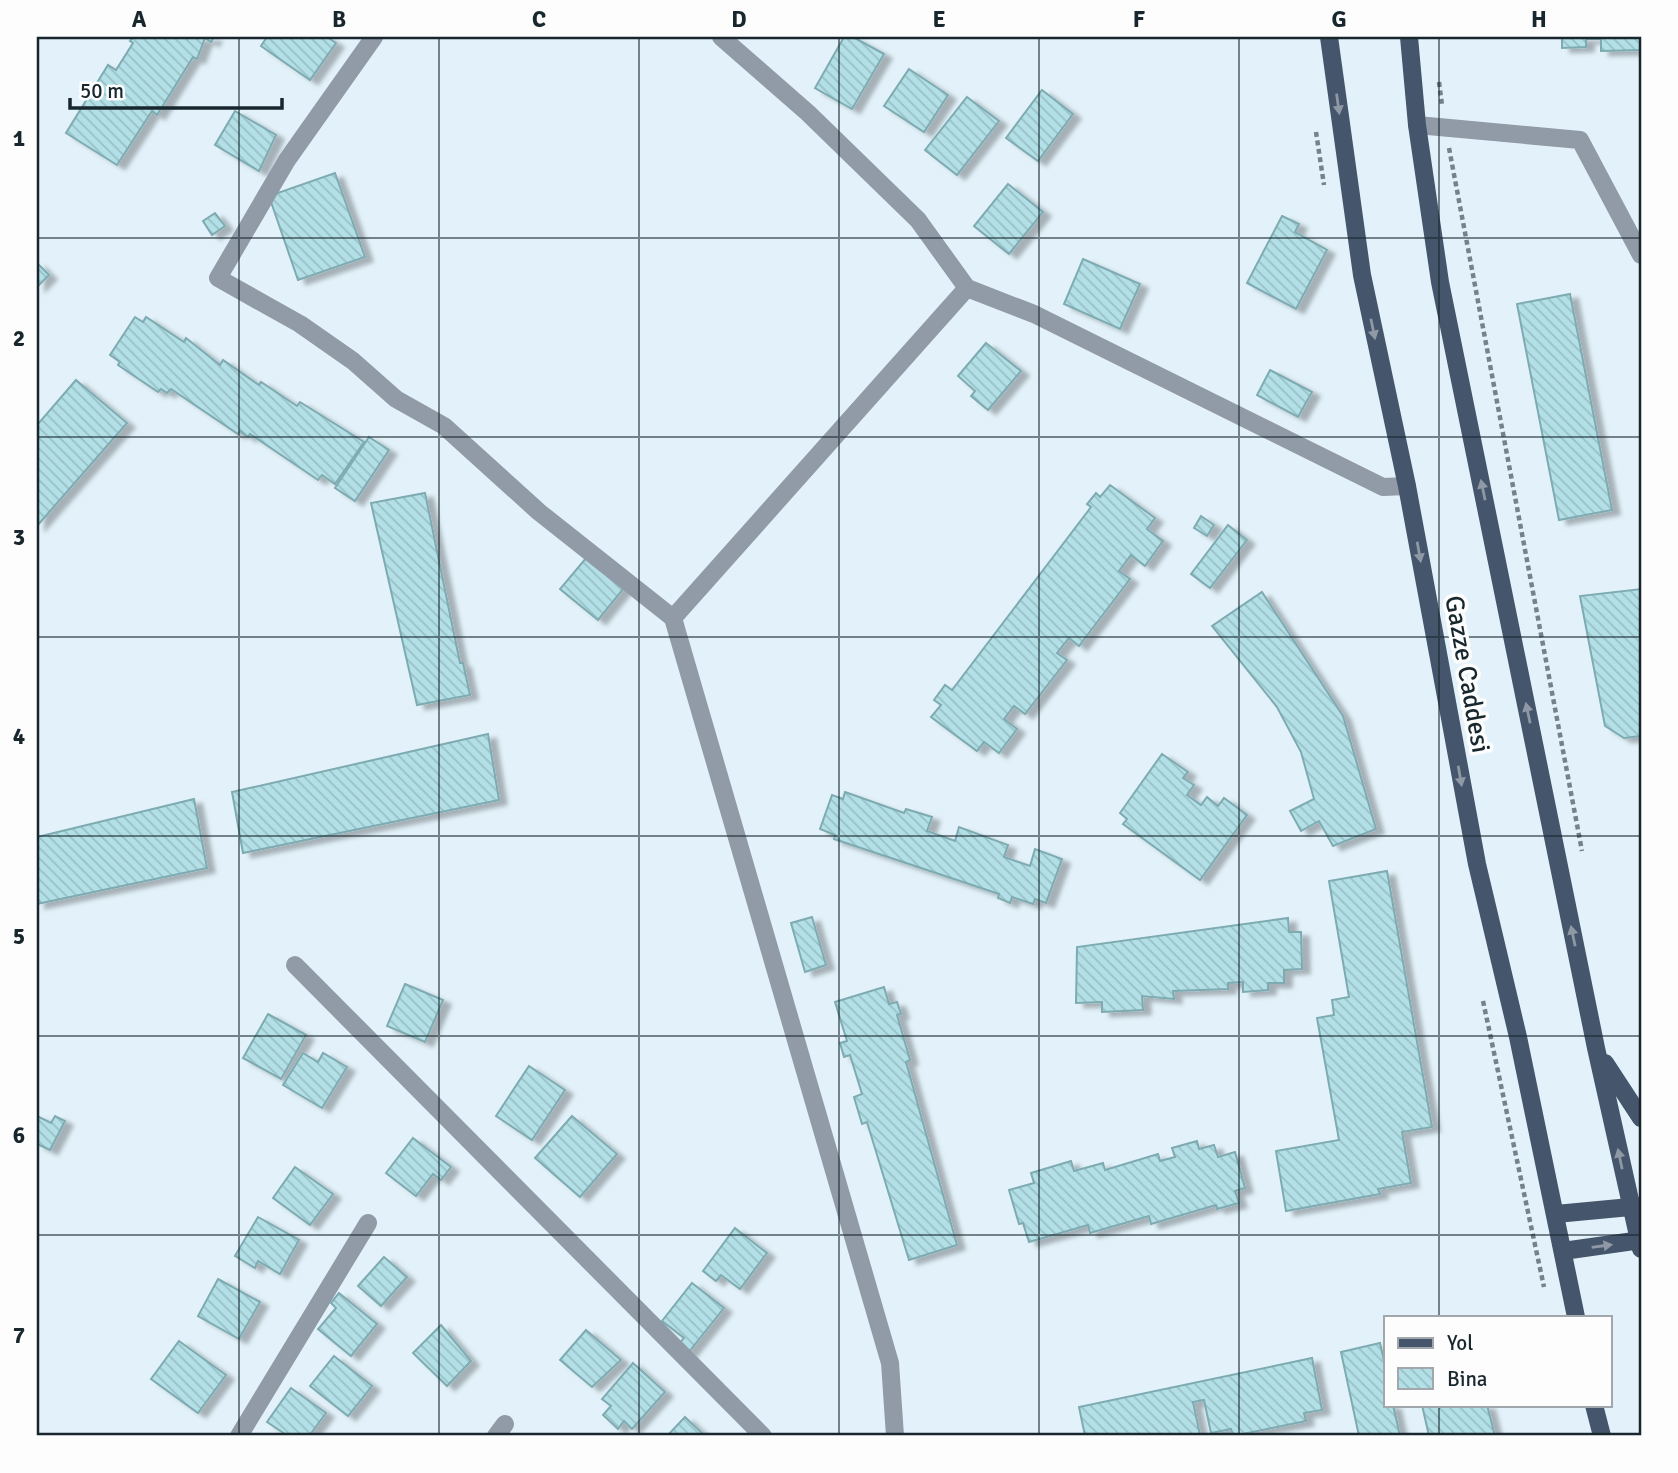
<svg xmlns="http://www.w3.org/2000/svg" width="1678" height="1473" viewBox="0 0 1678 1473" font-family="Signika,sans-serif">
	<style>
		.building { fill: url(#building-back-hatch); stroke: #7eabb1; stroke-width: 2; filter: url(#shadow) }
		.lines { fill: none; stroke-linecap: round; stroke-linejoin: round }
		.path { stroke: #74838b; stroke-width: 4.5; stroke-dasharray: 5 3.5; stroke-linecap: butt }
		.minor { stroke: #919aa7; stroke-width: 18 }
		.major { stroke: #45556b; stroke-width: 18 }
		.oneway { fill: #8f98a5 }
		.grid { fill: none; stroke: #18272e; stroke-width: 2; stroke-opacity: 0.55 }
		.labels { text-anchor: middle; stroke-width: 7; stroke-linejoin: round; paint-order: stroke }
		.street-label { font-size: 26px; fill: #18272e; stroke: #fdfdfd }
		.neatline { fill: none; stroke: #18272e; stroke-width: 2.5 }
		.grid-label { font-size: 23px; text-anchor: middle; font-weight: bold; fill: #18272e }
	</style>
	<defs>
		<pattern id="building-back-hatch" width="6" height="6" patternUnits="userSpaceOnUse" patternTransform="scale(1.75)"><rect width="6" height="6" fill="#b2e0e6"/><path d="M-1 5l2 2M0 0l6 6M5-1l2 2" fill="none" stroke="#98c0c6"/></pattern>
		<filter id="shadow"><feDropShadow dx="8" dy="4.5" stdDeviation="2" flood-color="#0004"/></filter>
	</defs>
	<rect width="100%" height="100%" fill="#e3f2fa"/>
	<g class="building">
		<polygon points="133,37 214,37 211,42 205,38 197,59 193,57 157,115 152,111 117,165 66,133 108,65 116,70 133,43 130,41"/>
		<polygon points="267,37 327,37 336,43 310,80 261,46"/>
		<polygon points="844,37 853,37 884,54 852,109 815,88"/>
		<polygon points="1562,37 1641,37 1641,50 1601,51 1601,39 1586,39 1586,47 1562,48"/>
		<polygon points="909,69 948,95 924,132 884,106"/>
		<polygon points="1042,90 1073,114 1038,161 1006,138"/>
		<polygon points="967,97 999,121 957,175 925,150"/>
		<polygon points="235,111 276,135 259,171 215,145"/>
		<polygon points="335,173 365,257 298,280 269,196"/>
		<polygon points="1008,184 1043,212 1009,254 974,226"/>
		<polygon points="215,213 225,226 212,235 203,221"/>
		<polygon points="1282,216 1299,224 1295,232 1327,250 1296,309 1247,283"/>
		<polygon points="1083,259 1140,284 1120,329 1064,304"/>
		<polygon points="37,263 49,275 37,287"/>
		<polygon points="1570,294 1612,510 1559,520 1517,304"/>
		<polygon points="135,317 143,322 146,317 184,342 186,338 220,365 223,360 259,385 261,382 297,406 300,402 364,442 335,484 322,475 318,480 250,434 248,437 240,431 238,434 171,389 167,393 161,389 158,392 118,365 120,362 110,355"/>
		<polygon points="986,343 1021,371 988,410 971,396 975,391 958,376"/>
		<polygon points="1270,370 1312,392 1298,417 1257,395"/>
		<polygon points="76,380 127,423 37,526 37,425"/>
		<polygon points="369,437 389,450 355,501 335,488"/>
		<polygon points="1110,485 1155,518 1147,529 1163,541 1145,566 1131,555 1119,571 1130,579 1079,646 1069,638 1057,653 1067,660 1025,714 1014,706 1004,719 1017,729 999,753 984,742 977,751 931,717 941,705 934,700 945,685 952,690 1091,507 1087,504 1096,493 1100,497"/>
		<polygon points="425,493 460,663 463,663 470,695 417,705 371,503"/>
		<polygon points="1201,516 1214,525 1207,536 1194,528"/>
		<polygon points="1228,525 1247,540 1210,588 1191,574"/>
		<polygon points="587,557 624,588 598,620 560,589"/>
		<polygon points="1641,589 1641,736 1624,738 1605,726 1580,596"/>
		<polygon points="1262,592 1343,716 1376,829 1333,846 1319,821 1301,831 1290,811 1314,799 1301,752 1277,707 1212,626"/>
		<polygon points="488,734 499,800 243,853 232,792"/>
		<polygon points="1162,754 1188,772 1183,778 1194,785 1187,795 1201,805 1207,797 1218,806 1224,798 1247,815 1200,880 1123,824 1127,819 1120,813"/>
		<polygon points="845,792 904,813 906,809 932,817 927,831 955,841 959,827 1008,845 1004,857 1030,866 1035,849 1062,859 1046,903 1035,899 1033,904 1012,897 1010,903 998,898 999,894 834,839 835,835 820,829 832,795 843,799"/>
		<polygon points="194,799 207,868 37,904 37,837"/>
		<polygon points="1387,871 1432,1127 1402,1132 1411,1183 1378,1189 1380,1194 1286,1211 1276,1151 1339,1140 1317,1018 1334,1015 1332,1000 1349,997 1329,881"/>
		<polygon points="812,917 826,965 805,972 791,923"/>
		<polygon points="1288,918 1289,932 1301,932 1302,969 1284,970 1284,983 1268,983 1268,990 1243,992 1243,982 1228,983 1228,989 1173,991 1174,999 1142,996 1143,1010 1102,1012 1102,1002 1076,1003 1077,947"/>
		<polygon points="405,984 443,1000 425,1042 387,1026"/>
		<polygon points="884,987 889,1004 897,1002 901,1014 897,1015 910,1060 906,1062 957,1245 909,1260 867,1122 862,1124 854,1097 862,1094 850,1055 844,1057 840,1043 847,1041 835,1002"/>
		<polygon points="268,1014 306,1035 281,1079 243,1058"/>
		<polygon points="303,1053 318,1062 323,1053 347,1067 322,1108 283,1085"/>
		<polygon points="529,1066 565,1090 532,1140 496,1116"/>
		<polygon points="37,1116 51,1123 55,1116 65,1121 50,1150 37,1144"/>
		<polygon points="572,1116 617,1154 580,1197 535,1158"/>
		<polygon points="413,1138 451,1167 441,1180 433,1174 416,1196 386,1173"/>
		<polygon points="1197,1141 1199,1149 1214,1145 1218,1157 1235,1152 1245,1188 1235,1191 1239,1203 1217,1209 1216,1205 1151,1224 1149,1216 1090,1233 1088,1225 1029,1242 1023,1223 1019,1224 1009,1190 1034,1183 1031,1173 1071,1161 1074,1171 1103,1163 1105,1170 1158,1154 1160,1161 1175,1157 1172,1148"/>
		<polygon points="295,1167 333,1194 310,1225 273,1198"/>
		<polygon points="258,1217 299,1240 280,1274 258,1261 255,1268 235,1256"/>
		<polygon points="735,1228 767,1253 740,1289 721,1275 716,1281 703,1271"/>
		<polygon points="384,1257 407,1277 381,1306 358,1286"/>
		<polygon points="218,1279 260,1302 239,1339 198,1316"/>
		<polygon points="692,1283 724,1308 688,1353 678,1345 684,1338 662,1321"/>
		<polygon points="339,1293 377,1324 351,1356 318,1329 336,1308 331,1303"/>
		<polygon points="441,1325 471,1361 447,1386 413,1353"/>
		<polygon points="586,1330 621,1360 592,1387 560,1360"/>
		<polygon points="179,1341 226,1375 198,1413 151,1379"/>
		<polygon points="1380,1343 1386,1370 1386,1405 1393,1405 1400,1436 1359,1436 1341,1352"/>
		<polygon points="334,1356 372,1386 348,1416 310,1386"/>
		<polygon points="1312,1358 1322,1410 1304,1413 1306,1421 1233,1436 1231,1429 1211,1433 1204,1400 1193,1402 1200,1435 1085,1436 1079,1407"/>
		<polygon points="633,1363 665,1392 632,1429 624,1421 618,1429 603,1415 611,1406 602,1399"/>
		<polygon points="291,1388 326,1413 309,1436 288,1436 267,1422"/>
		<polygon points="1422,1405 1487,1405 1495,1436 1429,1436"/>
		<polygon points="685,1417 705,1436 667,1436"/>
	</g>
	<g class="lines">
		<g class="path">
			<polyline points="1439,82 1442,105"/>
			<polyline points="1316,132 1324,185"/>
			<polyline points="1449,148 1582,851"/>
			<polyline points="1483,1001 1544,1287"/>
		</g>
		<g class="minor">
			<polyline points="374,37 287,160 218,278 300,324 353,361 396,399 444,426 539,512 673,618"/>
			<polyline points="721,37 808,113 918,220 967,288 1034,314 1383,487 1407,486"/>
			<polyline points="1417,125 1580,140 1641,255"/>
			<polyline points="295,965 763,1436"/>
			<polyline points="239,1436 368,1223"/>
			<polyline points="496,1436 505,1424"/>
			<polyline points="895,1436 890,1363 673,618 967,288"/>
		</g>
		<g class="major">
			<polyline points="1329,37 1362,275 1407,486 1477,864 1518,1037 1576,1317"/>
			<polyline points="1409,37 1417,125 1440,282 1596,1048 1641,1249"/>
			<polyline points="1605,1063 1641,1118"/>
			<polyline points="1556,1214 1641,1206"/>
			<polyline points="1563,1251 1641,1240"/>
			<polyline points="1594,1405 1602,1436"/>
		</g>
	</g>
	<defs><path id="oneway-solid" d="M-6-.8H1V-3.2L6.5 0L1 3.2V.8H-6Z" transform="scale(1.75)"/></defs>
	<g class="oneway">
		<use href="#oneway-solid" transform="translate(1338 104) rotate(82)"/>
		<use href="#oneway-solid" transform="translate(1373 329) rotate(78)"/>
		<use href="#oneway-solid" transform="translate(1483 490) rotate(-102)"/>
		<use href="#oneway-solid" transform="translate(1419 552) rotate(80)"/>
		<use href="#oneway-solid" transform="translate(1528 713) rotate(-102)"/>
		<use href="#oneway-solid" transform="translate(1460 776) rotate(80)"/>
		<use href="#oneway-solid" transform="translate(1573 936) rotate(-102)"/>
		<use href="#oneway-solid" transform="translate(1620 1159) rotate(-102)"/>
		<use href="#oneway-solid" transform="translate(1602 1246) rotate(-8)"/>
	</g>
	<path class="grid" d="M 239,37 L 239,1436M 439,37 L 439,1436M 639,37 L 639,1436M 839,37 L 839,1436M 1039,37 L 1039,1436M 1239,37 L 1239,1436M 1439,37 L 1439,1317M 37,238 L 1641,238M 37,437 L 1641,437M 37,637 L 1641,637M 37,836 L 1641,836M 37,1036 L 1641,1036M 37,1235 L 1641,1235M 1439,1405 L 1439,1436"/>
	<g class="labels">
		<g class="street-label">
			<text transform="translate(1468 674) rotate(80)" y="9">Gazze Caddesi</text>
		</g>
	</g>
	<rect width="1678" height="1473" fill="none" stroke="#fdfdfd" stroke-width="77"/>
	<rect x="1384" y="1316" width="228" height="91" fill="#fdfdfd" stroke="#a1a7aa" stroke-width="2"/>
	<rect x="1398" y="1338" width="35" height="10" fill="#45556b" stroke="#a1a7aa" stroke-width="2"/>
	<text x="1447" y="1350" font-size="21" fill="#18272e">Yol</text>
	<rect x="1398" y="1368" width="35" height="21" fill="url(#building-back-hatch)" stroke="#a1a7aa" stroke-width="2"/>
	<text x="1447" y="1386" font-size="21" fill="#18272e">Bina</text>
	<path d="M70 98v10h212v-10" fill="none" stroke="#18272e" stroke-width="3.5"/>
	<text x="80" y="98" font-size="21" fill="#18272e" stroke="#fdfdfd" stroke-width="5" paint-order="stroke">50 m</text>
	<rect x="38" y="38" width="1602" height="1396" class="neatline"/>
	<g class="grid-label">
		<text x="139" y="27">A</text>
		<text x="339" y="27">B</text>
		<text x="539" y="27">C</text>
		<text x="739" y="27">D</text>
		<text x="939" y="27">E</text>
		<text x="1139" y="27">F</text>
		<text x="1339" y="27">G</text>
		<text x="1539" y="27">H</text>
		<text x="19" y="146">1</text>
		<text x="19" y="346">2</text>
		<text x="19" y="545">3</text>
		<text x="19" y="744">4</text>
		<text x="19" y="944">5</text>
		<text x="19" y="1143">6</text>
		<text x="19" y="1343">7</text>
	</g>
</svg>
